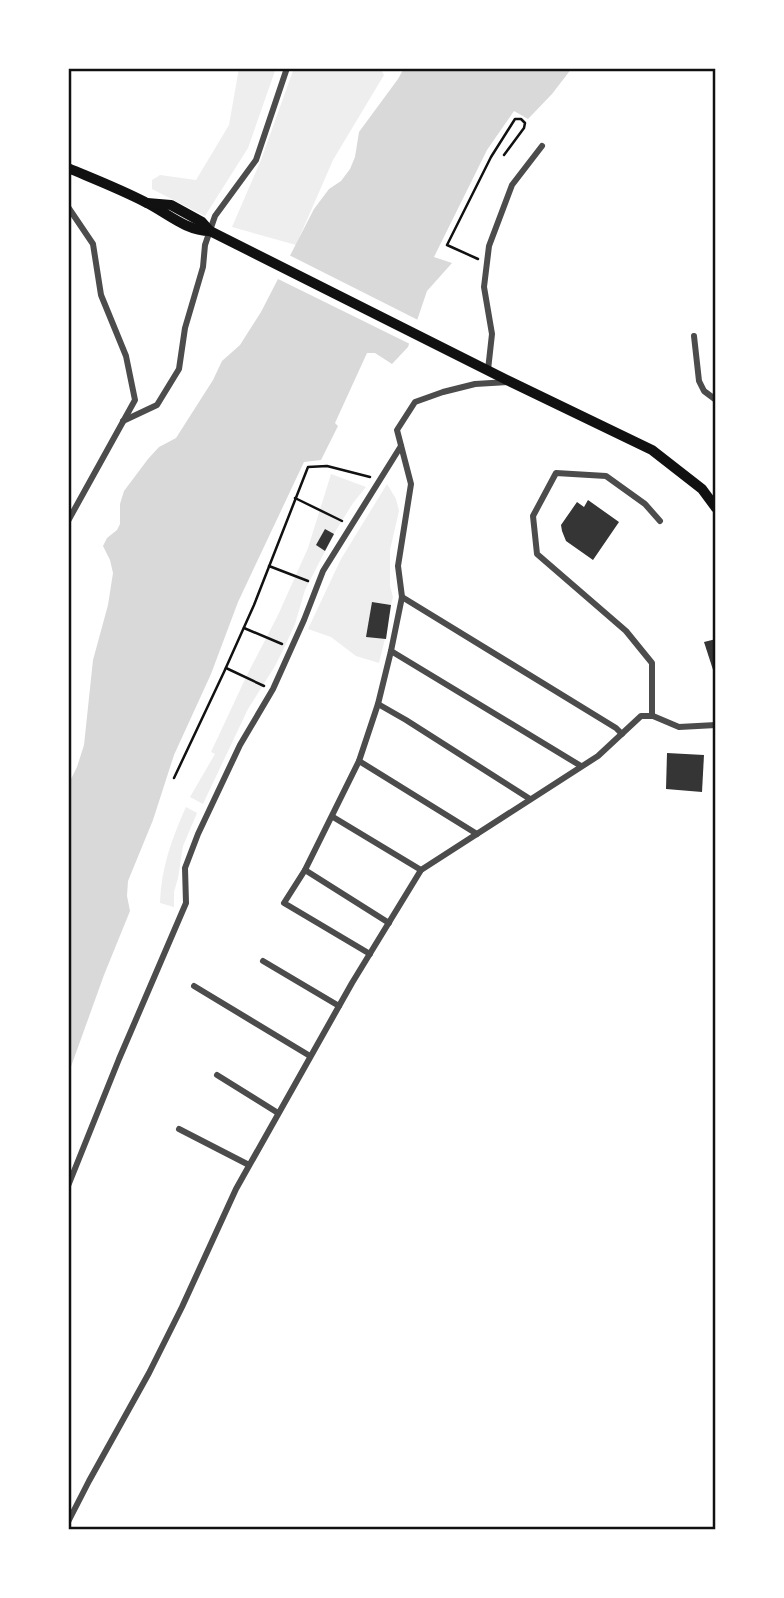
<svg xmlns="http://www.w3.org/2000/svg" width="784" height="1598" viewBox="0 0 784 1598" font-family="'Fira Sans',sans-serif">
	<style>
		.green { fill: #eee }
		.water { fill: #d9d9d9 }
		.pier { fill: #fff }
		.building { fill: #353535 }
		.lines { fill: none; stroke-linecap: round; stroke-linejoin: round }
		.path { stroke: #111; stroke-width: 2.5 }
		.minor { stroke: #4c4c4c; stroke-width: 6 }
		.secondary { stroke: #111; stroke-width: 10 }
		.neatline { fill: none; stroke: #111; stroke-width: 2.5 }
	</style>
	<rect width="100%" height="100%" fill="#fff"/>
	<g class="green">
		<polygon points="239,68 276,68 248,148 205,216 152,189 152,180 160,175 196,180 229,125"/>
		<polygon points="294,68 380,68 384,75 333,160 296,245 232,227 261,160"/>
		<polygon points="331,474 366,487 353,503 335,532 305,590 295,624 285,646 275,666 248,709 203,804 190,797 215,754 211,752 247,675 278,615 308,548"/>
		<polygon points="387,484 396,499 399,511 390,550 390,586 393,597 391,605 372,602 385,639 379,663 356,656 331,637 308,629 341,559"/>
		<path d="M 186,807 L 197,813 L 183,846 L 178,878 L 174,892 L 174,907 L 160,903 C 161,868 172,838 186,807 Z"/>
	</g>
	<polygon class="water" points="404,68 572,68 552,94 528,119 514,111 487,150 434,257 452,263 427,291 408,347 392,364 375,353 367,353 335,423 338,426 321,460 304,462 238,602 211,674 174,755 153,820 128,881 127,896 130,911 104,975 68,1075 68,785 77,767 84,745 93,660 108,605 113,573 110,560 103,546 107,538 117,530 120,524 120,504 124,491 148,459 159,447 176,438 213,380 222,361 240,345 261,312 314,209 329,189 341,181 350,169 355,157 359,132 398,79"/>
	<polygon class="pier" points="287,254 420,321 412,345 274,277"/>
	<g class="building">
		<polygon points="588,500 619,522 593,560 566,541 562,531 561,525 577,502 584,507"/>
		<polygon points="325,529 334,534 325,551 316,545"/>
		<polygon points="372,602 391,605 386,639 366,637"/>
		<polygon points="716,639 716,676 715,676 704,642"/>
		<polygon points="667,753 704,755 702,792 666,789"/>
	</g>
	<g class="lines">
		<g class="path">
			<polyline points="478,259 447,245 491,157 515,119 521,119 525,123 524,128 504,155"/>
			<polyline points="295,498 342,521"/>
			<polyline points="269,566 308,581"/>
			<polyline points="244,628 282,644"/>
			<polyline points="226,668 264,686"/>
			<polyline points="174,778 224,672 254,605 308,467 327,466 370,477"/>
		</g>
		<g class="minor">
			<polyline points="68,207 93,244 101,295 126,356 135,400 68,521"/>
			<polyline points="694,336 699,381 704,391 716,400"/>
			<polyline points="488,370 492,334 484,287 489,246 512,185 542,146"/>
			<polyline points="123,421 157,405 179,369 185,328 203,267 205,245 215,216 256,160 287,68"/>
			<polyline points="402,597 616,728 622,734"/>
			<polyline points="391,651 581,766"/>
			<polyline points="378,704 406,720 530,799"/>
			<polyline points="652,716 652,663 626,631 537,554 533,516 556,473 606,476 645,504 660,521"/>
			<polyline points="359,761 477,834"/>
			<polyline points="333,817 421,870"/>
			<polyline points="305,870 389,923"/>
			<polyline points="370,954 284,903 305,870 359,761 378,704 391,651 402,597 398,566 411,484 397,430 415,402 443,392 475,384 508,382"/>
			<polyline points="263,961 339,1006"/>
			<polyline points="194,986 310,1056"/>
			<polyline points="217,1075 278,1113"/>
			<polyline points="179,1129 249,1165"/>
			<polyline points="68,1186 119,1059 186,903 185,868 198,834 240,745 273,689 304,620 323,571 401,446"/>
			<polyline points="68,1522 89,1481 149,1373 182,1307 236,1189 352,983 421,870 598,756 641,716 653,716 679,727 716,725"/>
		</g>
		<g class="secondary">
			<path d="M 68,168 C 94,179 120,189 145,202 C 166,212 185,231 210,231"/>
			<polyline points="147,203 171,205 202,222 210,231 511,382 652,450 702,489 716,508"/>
		</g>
	</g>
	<rect width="784" height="1598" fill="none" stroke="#ffffff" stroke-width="140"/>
	<rect x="70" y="70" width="644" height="1458" class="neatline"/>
</svg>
